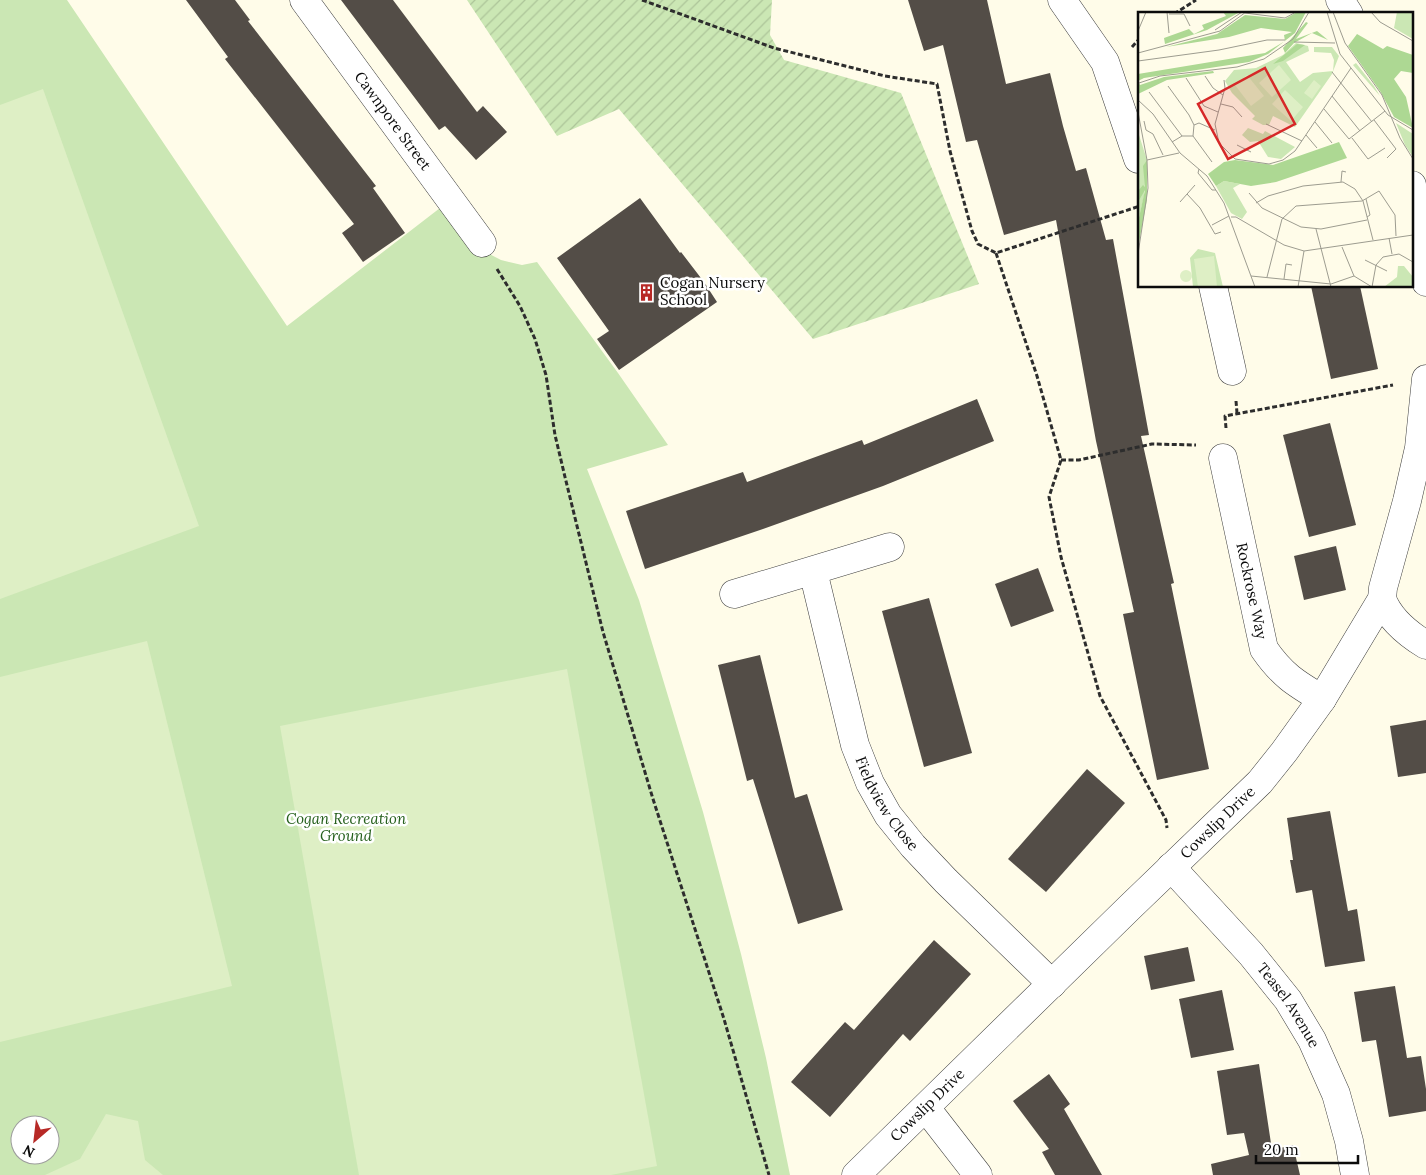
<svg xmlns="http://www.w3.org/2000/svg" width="1426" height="1175" viewBox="0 0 1426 1175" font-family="Lora,serif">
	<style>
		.grass { fill: #cbe7b4; fill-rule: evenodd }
		.garden { fill: url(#garden-furrows) }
		.pitch { fill: #deefc5 }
		.building { fill: #534d47 }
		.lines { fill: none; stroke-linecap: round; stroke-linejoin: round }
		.minor-casing { stroke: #3e3e3e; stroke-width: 29 }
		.path { stroke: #2d2d2d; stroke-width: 3; stroke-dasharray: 5 2.5; stroke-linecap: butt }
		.minor { stroke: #fff; stroke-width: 28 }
		.labels { text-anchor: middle; stroke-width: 5; stroke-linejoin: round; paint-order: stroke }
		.street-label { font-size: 15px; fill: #0b0b0b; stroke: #fff }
		.poi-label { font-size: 15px; fill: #0b0b0b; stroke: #fff; text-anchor: start }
		.park-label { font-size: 15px; font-style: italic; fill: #26601d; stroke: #fff }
		.inset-road { fill: none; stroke: #9d9c90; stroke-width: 1 }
		.view { fill: #d62828; fill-opacity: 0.15; stroke: #d62828; stroke-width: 2.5 }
		.inset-edge { fill: none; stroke: #0b0b0b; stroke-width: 2.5 }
	</style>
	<defs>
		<pattern id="garden-furrows" width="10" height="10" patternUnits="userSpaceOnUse" patternTransform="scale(1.25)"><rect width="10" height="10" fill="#cbe7b4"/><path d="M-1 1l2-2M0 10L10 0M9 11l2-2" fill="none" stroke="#adc599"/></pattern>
	</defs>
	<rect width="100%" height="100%" fill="#fffce9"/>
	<path class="grass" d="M 0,0 L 67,0 L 287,326 L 440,208 L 468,243 L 501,260 L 522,265 L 537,262 L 618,373 L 668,445 L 587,469 L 639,600 L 703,812 L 741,954 L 766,1058 L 790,1175 L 0,1175 ZM 20,1125 L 50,1125 L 50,1155 L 20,1155 Z"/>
	<polygon class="garden" points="467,0 772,0 770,35 784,60 901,93 979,284 813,339 619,109 557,136"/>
	<g class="pitch">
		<polygon points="43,89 199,526 0,599 0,105"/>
		<polygon points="147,641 232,986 0,1042 0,677"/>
		<polygon points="567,669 657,1166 611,1175 359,1175 280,726"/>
		<polygon points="106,1114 138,1121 145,1160 163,1175 45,1175 80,1159"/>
	</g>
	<g class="building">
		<polygon points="186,0 235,0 250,20 248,21 376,186 373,188 405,233 363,262 342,233 354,224 225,59 228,57"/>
		<polygon points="341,0 393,0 477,112 483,106 507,132 476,160 445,126 439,130"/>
		<polygon points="908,0 987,0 1006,84 1050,73 1063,126 1076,171 1086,168 1106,240 1113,239 1149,435 1141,436 1174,583 1171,584 1209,769 1157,780 1123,614 1134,612 1096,441 1056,220 1004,235 977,140 966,142 943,45 924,51"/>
		<polygon points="640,198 680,253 681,252 704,282 717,302 619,370 597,339 609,331 557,258"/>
		<polygon points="1311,286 1360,286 1378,369 1331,379"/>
		<polygon points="977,399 994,441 883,486 763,529 645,569 626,511 743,472 747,482 862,440 864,445"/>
		<polygon points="1330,423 1356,525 1309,537 1283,435"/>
		<polygon points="1336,546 1346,590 1304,600 1294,556"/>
		<polygon points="1038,568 1054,611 1011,627 995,584"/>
		<polygon points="929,598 972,753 924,767 882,611"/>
		<polygon points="760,655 795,798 807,794 843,910 798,924 753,779 747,781 718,665"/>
		<polygon points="1426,720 1426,773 1398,777 1390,726"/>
		<polygon points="1087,769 1125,803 1046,892 1008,859"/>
		<polygon points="1330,811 1348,911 1357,909 1365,961 1325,967 1312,890 1296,893 1290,860 1293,860 1287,818"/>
		<polygon points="934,940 971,974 910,1041 903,1034 830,1117 791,1082 845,1022 854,1030"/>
		<polygon points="1188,947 1195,981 1151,990 1144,956"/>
		<polygon points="1395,986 1407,1058 1421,1056 1426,1089 1426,1111 1389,1117 1376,1040 1362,1042 1354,992"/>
		<polygon points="1222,990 1234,1050 1191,1058 1179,999"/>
		<polygon points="1259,1064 1272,1150 1293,1145 1300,1175 1213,1175 1211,1164 1249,1155 1244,1133 1227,1135 1217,1071"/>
		<polygon points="1049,1074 1070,1104 1064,1109 1102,1175 1055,1175 1042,1152 1049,1149 1013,1101"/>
	</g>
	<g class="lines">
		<defs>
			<g id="minor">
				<path id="s1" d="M 304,0 L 482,243"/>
				<polyline points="1062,0 1105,62 1138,159"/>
				<polyline points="1340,0 1349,14"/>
				<polyline points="1412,185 1424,249 1426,282"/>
				<polyline points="1213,286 1232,371"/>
				<path id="s2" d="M 1223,458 L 1264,649 C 1282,675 1295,683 1322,699"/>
				<path id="s3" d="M 813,571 L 855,745 L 870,783 L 888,815 L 913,846 L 946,881 L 1052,984"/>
				<polyline points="734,594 890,547"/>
				<path d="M 1382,599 C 1390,620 1408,634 1426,645"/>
				<path id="s4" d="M 1171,867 L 1251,954 L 1288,1000 L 1312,1040 L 1336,1094 L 1349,1141 L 1355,1175"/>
				<polyline points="926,1108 978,1175"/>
				<path id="s5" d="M 856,1175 L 1129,908 L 1260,782 L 1284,752 L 1322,699 L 1382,599 L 1383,588 L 1407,501 L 1419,448 L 1426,379"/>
			</g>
		</defs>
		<use href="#minor" class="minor-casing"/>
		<g class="path">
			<polyline points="642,0 774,48 885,76 937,84 950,151 972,231 978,244 996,253 1140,206"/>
			<polyline points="1174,14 1196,0"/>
			<polyline points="1132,47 1140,38"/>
			<polyline points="996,253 1037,376 1061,460 1049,497 1061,557 1100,696 1166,820 1167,828"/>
			<polyline points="497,269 520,306 535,339 546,375 555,435 565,477 603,632 653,799 724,1019 769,1175"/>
			<polyline points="1236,401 1237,413"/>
			<polyline points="1226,428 1225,416 1393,385"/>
			<polyline points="1061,460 1079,460 1152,444 1196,445"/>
		</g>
		<use href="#minor" class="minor"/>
	</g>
	<defs>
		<symbol id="building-bare" viewBox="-9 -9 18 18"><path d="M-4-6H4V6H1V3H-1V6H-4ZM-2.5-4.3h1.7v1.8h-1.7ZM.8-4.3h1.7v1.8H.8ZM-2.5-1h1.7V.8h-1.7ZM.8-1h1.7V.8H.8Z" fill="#b72926" stroke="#fff" stroke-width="2.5" paint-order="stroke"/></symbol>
	</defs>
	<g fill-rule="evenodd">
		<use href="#building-bare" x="634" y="280" width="25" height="25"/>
	</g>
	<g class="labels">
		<g class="street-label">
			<text dy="5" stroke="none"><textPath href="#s1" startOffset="150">Cawnpore Street</textPath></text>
			<text dy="5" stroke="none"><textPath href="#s2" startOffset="136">Rockrose Way</textPath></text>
			<text dy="5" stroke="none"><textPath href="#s3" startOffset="246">Fieldview Close</textPath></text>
			<text dy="5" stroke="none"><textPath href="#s5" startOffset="505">Cowslip Drive</textPath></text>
			<text dy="5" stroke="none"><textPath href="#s4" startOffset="182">Teasel Avenue</textPath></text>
			<text dy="5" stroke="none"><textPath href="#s5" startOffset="100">Cowslip Drive</textPath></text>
		</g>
		<g class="poi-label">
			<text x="660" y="288">Cogan Nursery<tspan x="660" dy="17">School</tspan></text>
		</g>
		<g class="park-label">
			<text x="346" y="824">Cogan Recreation<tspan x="346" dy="17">Ground</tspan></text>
		</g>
	</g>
	<g transform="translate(1138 12)">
		<rect width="275" height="275" fill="#fffce9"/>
		<path d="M 259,0 L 275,0 L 275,27 L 256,16 ZM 158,31 L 170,34 L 171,39 L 148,50 L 162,70 L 175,61 L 195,59 L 196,48 L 193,41 L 176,40 L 176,35 L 194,35 L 201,44 L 194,62 L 157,115 L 135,104 L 131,113 L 125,113 L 114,107 L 117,104 L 94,81 L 87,69 L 96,58 L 118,56 L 145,43 ZM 258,111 L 275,122 L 275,145 L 267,133 ZM 1,123 L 9,148 L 6,184 L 0,210 ZM 86,169 L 102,172 L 95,176 L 109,200 L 104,207 L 93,201 L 78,174 ZM 60,237 L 77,241 L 85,275 L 55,275 L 52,246 ZM 260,254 L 266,254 L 275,265 L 275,275 L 246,275 L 259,265 Z" fill="#cbe7b4"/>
		<path d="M 85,0 L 102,0 L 69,18 L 27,32 L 26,26 L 51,17 L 56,22 L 66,17 L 64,13 L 88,4 ZM 159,0 L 168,0 L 157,21 L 130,42 L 111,50 L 6,66 L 0,69 L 2,73 L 26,65 L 75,59 L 76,61 L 29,68 L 0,82 L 0,62 L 127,41 L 147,29 L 146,23 L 154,20 L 123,16 L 91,25 L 28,35 L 79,22 L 107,3 L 147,7 ZM 168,10 L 170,11 L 158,27 L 179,19 L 190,28 L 174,21 L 156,31 L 147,41 L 145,36 ZM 219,22 L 245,37 L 249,34 L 275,43 L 275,61 L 263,59 L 256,67 L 268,85 L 275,116 L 256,105 L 242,79 L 210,34 ZM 159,32 L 167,33 L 145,49 L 135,52 ZM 201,130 L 209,146 L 138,170 L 113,174 L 86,169 L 78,174 L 70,162 L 86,150 L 97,148 L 135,153 ZM 9,148 L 9,188 L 0,236 L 0,210 L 7,178 L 0,190 L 0,179 L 5,173 L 7,175 L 5,154 Z" fill="#add893"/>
		<path d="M 218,51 L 236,74 L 242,84 L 215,53 ZM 110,116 L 125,122 L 127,119 L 157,135 L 143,147 L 130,145 L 120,129 L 112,130 L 104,123 Z" fill="#cbe7b4"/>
		<path d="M 141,53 L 153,68 L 134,85 L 121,71 ZM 109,63 L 126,84 L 113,94 L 97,73 ZM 176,68 L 183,74 L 174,87 L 166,81 ZM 147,78 L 165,95 L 153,109 L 134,92 ZM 76,244 L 79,275 L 60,275 L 56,247 ZM42 264a6 6 0 1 1 12 0a6 6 0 1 1-12 0Z" fill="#deefc5"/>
		<path class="inset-road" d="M 29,0 L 31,21M 189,0 L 202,42 L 250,103 L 275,118M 195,0 L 207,31 L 244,83 L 262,126 L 275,147M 233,0 L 242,10 L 275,29M 107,1 L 147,6 L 158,0M 31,2 L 46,2 L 52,14M 77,18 L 104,0M 0,19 L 8,0M 156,30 L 197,31M 0,41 L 82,19 L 108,0M 0,49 L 81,38 L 129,28 L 147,28M 194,60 L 234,110M 67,64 L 75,76 L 85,83M 48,66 L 66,94 L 80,100M 86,68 L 87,76 L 77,112 L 81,131 L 97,147 L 131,152 L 145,148 L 157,139 L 213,56M 1,71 L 22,64 L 99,55 L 126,47 L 155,27 L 171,0M 30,74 L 51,103 L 56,113 L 55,124M 11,80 L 44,124M 194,84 L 222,119M 0,88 L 15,102 L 42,141 L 69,164 L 86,191 L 117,275M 83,92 L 95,95 L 104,105M 186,97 L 211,127 L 247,99M 0,100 L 9,148 L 10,176 L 0,242M 236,108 L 258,137 L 249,146M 6,109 L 8,118 L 15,122 L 25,143M 177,110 L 194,131M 128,112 L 164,129M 56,113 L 61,111 L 77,118M 168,123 L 179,136M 55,124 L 74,150M 214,126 L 230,147 L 247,136M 34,130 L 44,124 L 55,124M 99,133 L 113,140M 9,148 L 41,141M 61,157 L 60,161 L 74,178 L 78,178M 203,170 L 204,159 L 208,160M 111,181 L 124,196 L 163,215 L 183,217 L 229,208M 49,182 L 62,196 L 77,222 L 83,220M 228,187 L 232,203 L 229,205M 42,190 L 57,173M 118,191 L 130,184 L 165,174 L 205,170 L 217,177 L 225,189 L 235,228M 93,205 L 98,205 L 146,233 L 166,239 L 275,223M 74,213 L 91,204M 178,217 L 193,275M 251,226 L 254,242M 204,235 L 216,264 L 234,275M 227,248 L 249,259M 113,264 L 193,272 L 216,264M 129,265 L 144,207 L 158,194 L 224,189 L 241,179 L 257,203 L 258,224M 146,267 L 148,252 L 154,253M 160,275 L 166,239M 234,275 L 238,253 L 245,245 L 261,242 L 275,250"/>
		<path class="view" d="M 127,56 L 157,112 L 90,147 L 60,92 Z"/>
		<rect width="275" height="275" class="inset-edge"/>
	</g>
	<g transform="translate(35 1140) rotate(208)"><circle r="24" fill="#ffffff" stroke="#9d9d9d"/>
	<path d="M0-4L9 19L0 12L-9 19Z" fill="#b72926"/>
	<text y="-8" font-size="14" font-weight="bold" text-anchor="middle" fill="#0b0b0b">N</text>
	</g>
	<path d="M1256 1155v8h102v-8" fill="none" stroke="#0b0b0b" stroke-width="2.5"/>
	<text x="1264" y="1155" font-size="15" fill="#0b0b0b" stroke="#ffffff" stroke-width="4" paint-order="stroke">20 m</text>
</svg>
